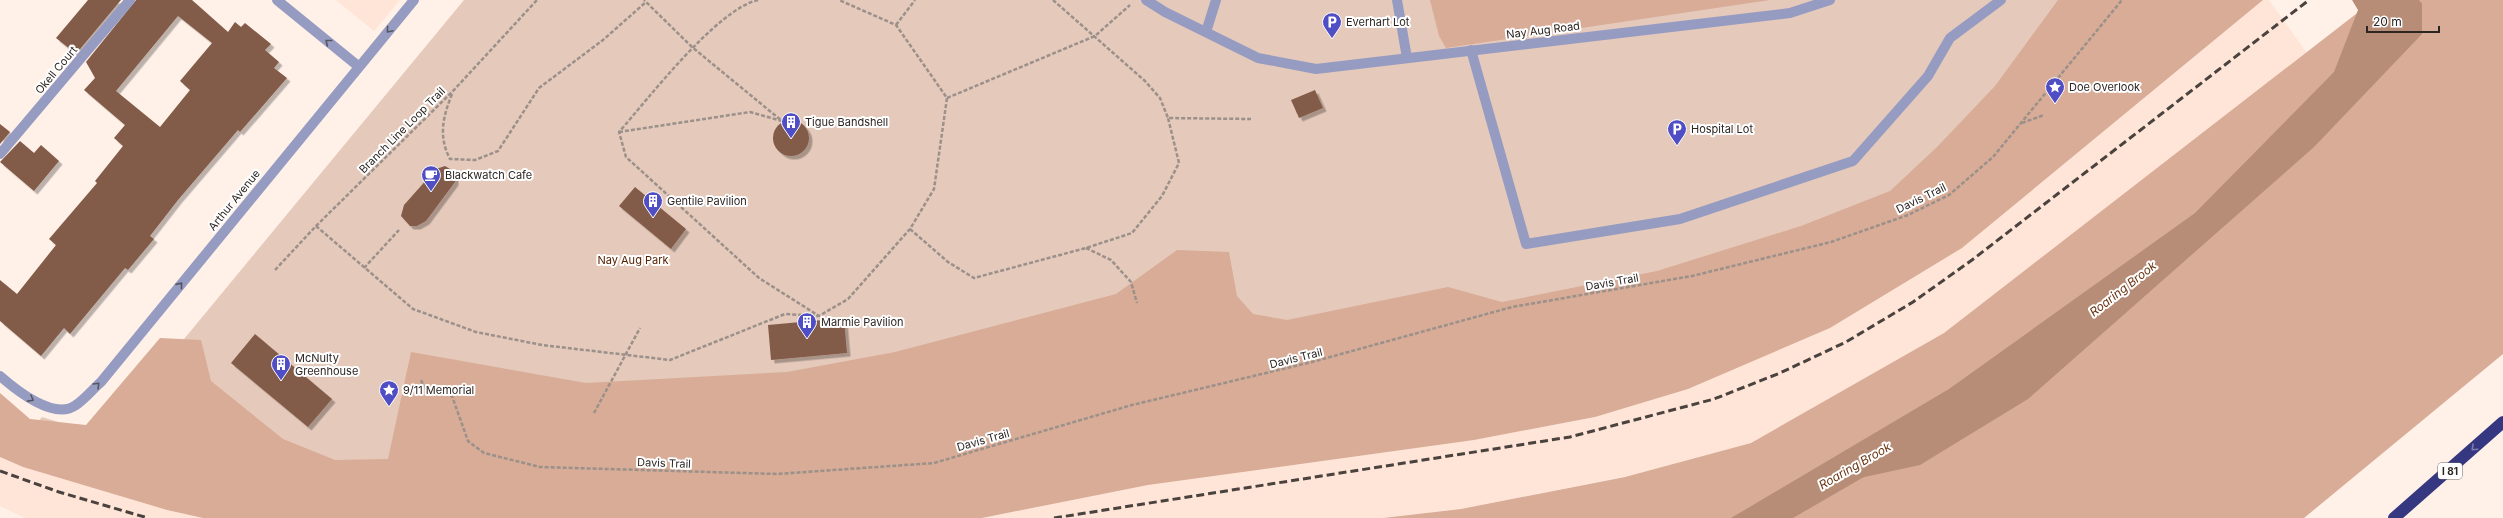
<svg xmlns="http://www.w3.org/2000/svg" width="2503" height="518" viewBox="0 0 2503 518" font-family="Inter,sans-serif">
	<style>
		.built { fill: #ffe5d7 }
		.green { fill: #e5c9bb }
		.forest { fill: #d8ac96 }
		.water { fill: #b78d77 }
		.lines { fill: none; stroke-linecap: round; stroke-linejoin: round }
		.stream { stroke: #b78d77; stroke-width: 7 }
		.building { fill: #835c48; fill-rule: evenodd; filter: url(#shadow) }
		.path { stroke: #9b908a; stroke-width: 2.5; stroke-dasharray: 4 2; stroke-linecap: butt }
		.minor { stroke: #969cc1; stroke-width: 10 }
		.highway { stroke: #353780; stroke-width: 12 }
		.rail { stroke: #4a423e; stroke-width: 3; stroke-dasharray: 8 4; stroke-linecap: butt }
		.oneway { stroke: #565562 }
		.oneway2 { stroke: #7c7dac }
		.labels { text-anchor: middle; stroke-width: 4; stroke-linejoin: round; paint-order: stroke }
		.shield { fill: #fff; stroke: #6b6664; stroke-width: 1 }
		.shield-label { font-size: 10px; font-weight: bold; fill: #2c2522 }
		.poi-label { font-size: 11px; fill: #2c2522; stroke: #fff; text-anchor: start }
		.street-label { font-size: 11px; fill: #2c2522; stroke: #fff }
		.park-label { font-size: 11px; fill: #552100; stroke: #fff }
		.water-label { font-size: 12px; font-style: italic; fill: #6a3412; stroke: #fff }
	</style>
	<defs>
		<filter id="shadow"><feDropShadow dx="3.5" dy="3.5" stdDeviation="0" flood-color="#0004"/></filter>
	</defs>
	<rect width="100%" height="100%" fill="#fff0e8"/>
	<g class="built">
		<polygon points="336,0 400,0 374,31"/>
		<polygon points="2263,0 2269,0 2307,53 1944,333 1751,443 1633,475 1461,509 1383,518 982,518 1148,485 1474,440 1595,417 1688,389 1830,328 1962,248"/>
		<polygon points="0,457 23,467 167,510 203,518 25,518 0,506"/>
	</g>
	<polygon class="green" points="464,0 2245,0 1907,260 797,518 26,436 42,417 104,436"/>
	<g class="forest">
		<polygon points="1430,0 1770,0 1446,48 1439,36"/>
		<polygon points="2058,0 2263,0 1962,248 1830,328 1688,389 1595,417 1474,440 1148,485 982,518 203,518 167,510 23,467 0,457 0,393 30,419 86,425 160,338 201,340 211,381 283,439 335,460 388,459 411,352 586,383 787,372 895,352 1116,294 1177,250 1229,252 1237,296 1253,314 1287,320 1448,287 1502,302 1657,271 1801,226 1890,191 1937,147 1995,86"/>
		<polygon points="2374,0 2503,0 2503,354 2304,518 1383,518 1461,509 1625,477 1751,443 1944,333"/>
	</g>
	<polygon class="water" points="2352,0 2419,0 2422,4 2422,34 2314,147 2028,399 1920,465 1846,481 1782,518 1731,518 1949,389 2195,213 2334,72 2358,10"/>
	<g class="lines">
		<polyline class="stream" points="1786,518 1862,474"/>
	</g>
	<g class="building">
		<polygon points="88,0 121,0 76,54 56,38"/>
		<path d="M 136,0 L 192,0 L 228,32 L 235,22 L 241,27 L 245,23 L 271,44 L 265,50 L 279,62 L 274,68 L 287,78 L 240,132 L 238,130 L 178,200 L 150,236 L 154,239 L 128,270 L 125,268 L 70,334 L 64,328 L 41,356 L 0,321 L 0,280 L 17,294 L 56,245 L 49,239 L 97,183 L 95,181 L 123,146 L 114,138 L 125,125 L 84,90 L 95,78 L 86,62 ZM 178,16 L 212,43 L 180,81 L 190,90 L 160,127 L 116,91 Z"/>
		<polygon points="1315,90 1323,108 1299,118 1291,100"/>
		<circle cx="791" cy="138" r="18"/>
		<polygon points="0,124 10,132 0,144"/>
		<polygon points="20,141 34,153 41,145 59,161 34,191 0,162"/>
		<polygon points="445,166 455,172 455,182 426,221 417,226 410,226 401,216 404,205 436,169"/>
		<polygon points="635,187 686,229 671,249 619,206"/>
		<polygon points="844,318 847,353 771,360 768,325"/>
		<polygon points="255,334 332,399 308,427 231,363"/>
	</g>
	<g class="lines">
		<g class="path">
			<path d="M 758,0 C 717,9 648,99 619,132 L 626,157 L 759,278 L 819,316 L 848,299 L 910,229 L 934,189 L 947,98 L 896,25 L 839,0"/>
			<polyline points="1053,0 1145,81 1160,98 1168,118 1251,119"/>
			<polyline points="896,25 915,0"/>
			<path d="M 452,94 C 443,117 438,136 450,159 L 475,160 L 498,151 L 539,88 L 603,40 L 646,2"/>
			<polyline points="947,98 1095,36 1130,5"/>
			<polyline points="2022,123 2044,115"/>
			<polyline points="619,132 750,112 782,121 692,47 644,0"/>
			<polyline points="316,226 413,309 476,332 542,345 670,360 785,314 818,316"/>
			<polyline points="910,229 948,262 974,278 1086,248 1132,233 1162,196 1179,163 1168,118"/>
			<polyline points="1086,248 1111,260 1131,282 1137,303"/>
			<polyline points="364,268 399,230"/>
			<polyline points="275,270 316,226 453,91 537,0"/>
			<polyline points="421,380 426,390 452,396 468,441 484,453 540,467 777,474 934,463 1132,405 1312,362 1512,307 1692,276 1831,242 1908,215 1949,195 1993,157 2122,0"/>
			<polyline points="594,413 640,328"/>
		</g>
		<g class="minor">
			<polyline points="277,0 358,66"/>
			<polyline points="1146,0 1165,12 1258,58 1316,69 1790,13 1830,0"/>
			<polyline points="1397,0 1407,58"/>
			<polyline points="1206,32 1216,0"/>
			<polyline points="1471,50 1526,244 1680,219 1853,161 1928,76 1950,38 2001,0"/>
			<polyline points="0,154 130,0"/>
			<path d="M 0,376 C 16,390 54,421 76,405 C 85,399 93,389 101,382 L 414,0"/>
		</g>
		<polyline class="highway" points="2394,518 2503,422"/>
		<g class="rail">
			<polyline points="0,471 59,492 148,518"/>
			<polyline points="1054,518 1570,437 1714,399 1780,373 1846,342 1913,302 1972,260 2309,0"/>
		</g>
	</g>
	<defs><path id="oneway-chevron" d="M-2-3.5L2.5 0L-2 3.5" fill="none" stroke-width="1.6" stroke-linecap="round" stroke-linejoin="round"/></defs>
	<g class="oneway">
		<use href="#oneway-chevron" transform="translate(389 30) rotate(130)"/>
		<use href="#oneway-chevron" transform="translate(328 42) rotate(-141)"/>
		<use href="#oneway-chevron" transform="translate(180 285) rotate(-51)"/>
		<use href="#oneway-chevron" transform="translate(97 385) rotate(-45)"/>
		<use href="#oneway-chevron" transform="translate(31 399) rotate(29)"/>
	</g>
	<use class="oneway2" href="#oneway-chevron" transform="translate(2474 448) rotate(137)"/>
	<defs>
		<symbol id="parking-pin" viewBox="-11 -11 22 30"><path d="M0 17L-7.5 6A9.5 9.5 0 1 1 7.5 6Z" fill="#4f4ec5" stroke="#fff"/><path d="M-3.5-5.5H1a3.5 3.5 0 0 1 0 7H-1V5.5H-3.5ZM-1-3.4V-.6H.8a1.4 1.4 0 0 0 0-2.8Z" fill="#fff"/></symbol>
		<symbol id="sight-pin" viewBox="-11 -11 22 30"><path d="M0 17L-7.5 6A9.5 9.5 0 1 1 7.5 6Z" fill="#4f4ec5" stroke="#fff"/><path d="M0-6L1.8-2.2L6-1.7L2.9 1.2L3.7 5.4L0 3.3L-3.7 5.4L-2.9 1.2L-6-1.7L-1.8-2.2Z" fill="#fff"/></symbol>
		<symbol id="building-pin" viewBox="-11 -11 22 30"><path d="M0 17L-7.5 6A9.5 9.5 0 1 1 7.5 6Z" fill="#4f4ec5" stroke="#fff"/><path d="M-4-6H4V6H1V3H-1V6H-4ZM-2.5-4.3h1.7v1.8h-1.7ZM.8-4.3h1.7v1.8H.8ZM-2.5-1h1.7V.8h-1.7ZM.8-1h1.7V.8H.8Z" fill="#fff"/></symbol>
		<symbol id="cafe-pin" viewBox="-11 -11 22 30"><path d="M0 17L-7.5 6A9.5 9.5 0 1 1 7.5 6Z" fill="#4f4ec5" stroke="#fff"/><path d="M-5.5-4.5H6V0H3Q3 3.5 0 3.5H-2.5Q-5.5 3.5-5.5 0ZM3-3.2v2h1.7v-2ZM-6 4.5H4V6H-6Z" fill="#fff"/></symbol>
	</defs>
	<g fill-rule="evenodd">
		<use href="#parking-pin" x="1321" y="11" width="22" height="30"/>
		<use href="#sight-pin" x="2044" y="76" width="22" height="30"/>
		<use href="#building-pin" x="780" y="111" width="22" height="30"/>
		<use href="#parking-pin" x="1666" y="118" width="22" height="30"/>
		<use href="#cafe-pin" x="420" y="164" width="22" height="30"/>
		<use href="#building-pin" x="642" y="190" width="22" height="30"/>
		<use href="#building-pin" x="796" y="311" width="22" height="30"/>
		<use href="#building-pin" x="270" y="353" width="22" height="30"/>
		<use href="#sight-pin" x="378" y="379" width="22" height="30"/>
	</g>
	<g class="labels">
		<rect class="shield" x="2438" y="463" width="24" height="16" rx="3"/>
		<g class="shield-label">
			<text x="2450" y="475">I 81</text>
		</g>
		<g class="poi-label">
			<text x="1346" y="26">Everhart Lot</text>
			<text x="2069" y="91">Doe Overlook</text>
			<text x="805" y="126">Tigue Bandshell</text>
			<text x="1691" y="133">Hospital Lot</text>
			<text x="445" y="179">Blackwatch Cafe</text>
			<text x="667" y="205">Gentile Pavilion</text>
			<text x="821" y="326">Marmie Pavilion</text>
			<text x="295" y="362">McNulty<tspan x="295" dy="13">Greenhouse</tspan></text>
			<text x="403" y="394">9/11 Memorial</text>
		</g>
		<g class="street-label">
			<text transform="translate(1543 30) rotate(-7)" y="4">Nay Aug Road</text>
			<text transform="translate(56 70) rotate(-50)" y="4">Okell Court</text>
			<text transform="translate(402 130) rotate(-45)" y="4">Branch Line Loop Trail</text>
			<text transform="translate(1921 198) rotate(-26)" y="4">Davis Trail</text>
			<text transform="translate(234 200) rotate(-51)" y="4">Arthur Avenue</text>
			<text transform="translate(1612 282) rotate(-10)" y="4">Davis Trail</text>
			<text transform="translate(1296 358) rotate(-14)" y="4">Davis Trail</text>
			<text transform="translate(983 440) rotate(-16)" y="4">Davis Trail</text>
			<text transform="translate(664 463) rotate(2)" y="4">Davis Trail</text>
		</g>
		<g class="park-label">
			<text x="633" y="264">Nay Aug Park</text>
		</g>
		<g class="water-label">
			<text transform="translate(2123 289) rotate(-38)" y="4">Roaring Brook</text>
			<text transform="translate(1855 466) rotate(-30)" y="4">Roaring Brook</text>
		</g>
	</g>
	<path d="M2367 26v6h72v-6" fill="none" stroke="#2c2522" stroke-width="2"/>
	<text x="2373" y="26" font-size="12" fill="#2c2522" stroke="#ffffff" stroke-width="3" paint-order="stroke">20 m</text>
</svg>
